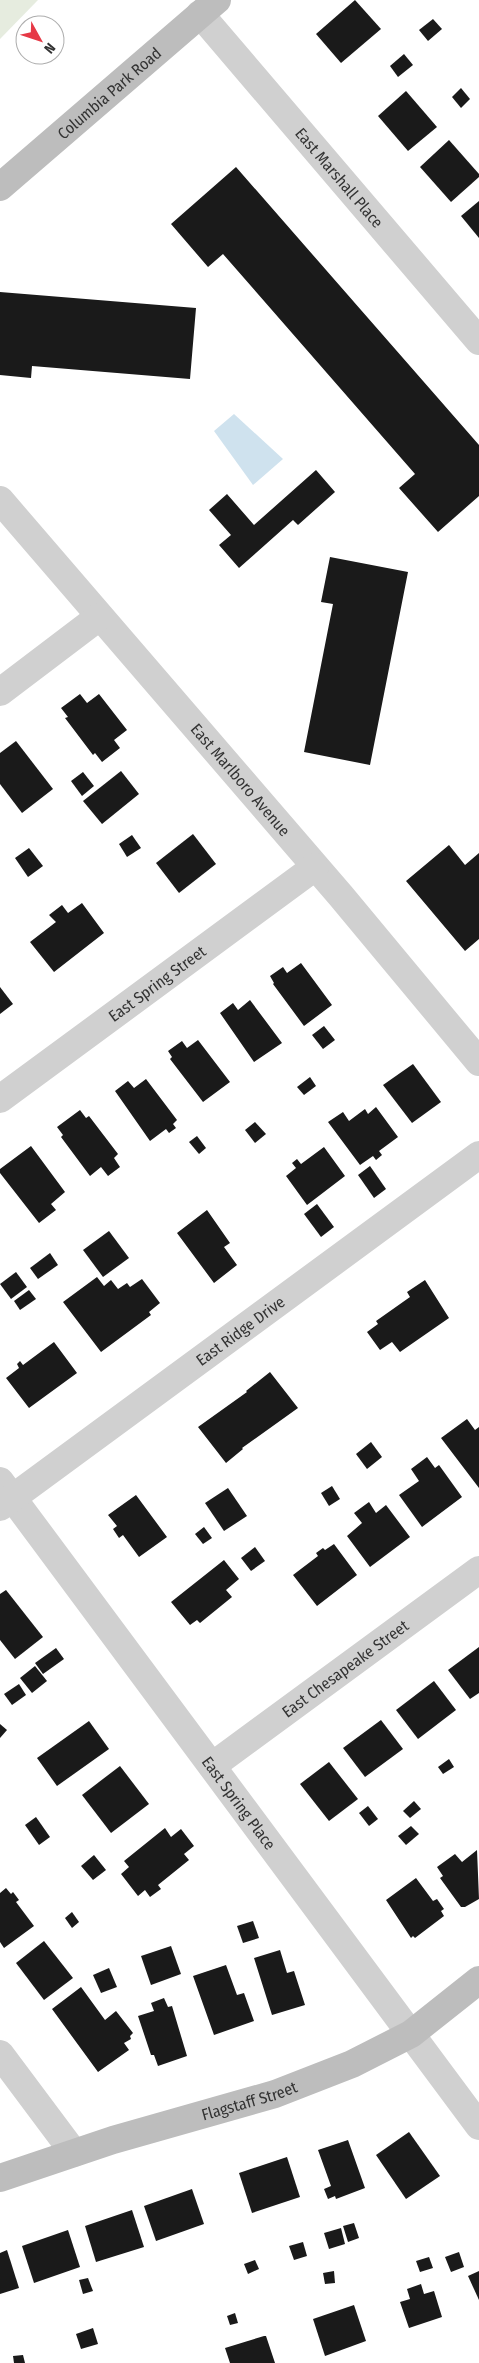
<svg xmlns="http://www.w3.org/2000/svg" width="479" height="2363" viewBox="0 0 479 2363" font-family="'Fira Sans Condensed',sans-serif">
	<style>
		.green { fill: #e6ecdf }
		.water { fill: #cfe2ee }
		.building { fill: #1a1a1a }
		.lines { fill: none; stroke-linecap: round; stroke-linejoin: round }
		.street { stroke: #d0d0d0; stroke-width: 28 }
		.secondary { stroke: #bdbdbd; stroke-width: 28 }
		.labels { text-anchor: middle; stroke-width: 5; stroke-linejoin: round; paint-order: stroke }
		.street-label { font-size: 16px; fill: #333; stroke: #fff }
	</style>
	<rect width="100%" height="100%" fill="#fff"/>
	<polygon class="green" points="0,0 38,0 0,39"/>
	<polygon class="water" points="234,414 283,459 253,485 214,431"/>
	<g class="building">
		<polygon points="355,0 381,29 341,63 316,34"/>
		<polygon points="433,19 442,29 428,41 419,30"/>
		<polygon points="404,54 413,65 398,77 390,66"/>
		<polygon points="461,88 470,99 461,108 452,97"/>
		<polygon points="406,91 437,127 408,151 378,116"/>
		<polygon points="449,140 479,174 479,177 451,202 420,167"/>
		<polygon points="236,167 479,445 479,496 438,532 399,488 415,474 223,254 208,267 171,224"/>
		<polygon points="479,201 479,238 461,216"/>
		<polygon points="0,292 196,308 190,379 32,366 31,378 0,375"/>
		<polygon points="316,470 335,492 298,525 293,520 239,568 219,545 231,535 209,510 227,494 254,525"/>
		<polygon points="330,557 408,572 370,765 304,752 333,604 321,602"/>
		<polygon points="80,694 87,703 99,694 127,730 114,740 120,748 102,762 95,753 93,755 65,718 68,717 61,708"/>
		<polygon points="16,741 53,789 22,813 0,784 0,753"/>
		<polygon points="121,771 139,794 102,824 83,801"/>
		<polygon points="83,772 94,786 82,796 71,781"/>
		<polygon points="193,834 216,864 179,893 156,863"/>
		<polygon points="132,835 141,848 127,857 119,844"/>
		<polygon points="449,845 465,865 479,853 479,939 465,951 406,881"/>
		<polygon points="29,848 43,866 28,877 15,858"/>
		<polygon points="82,903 104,933 54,972 30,942 56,922 49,915 62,905 68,913"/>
		<polygon points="301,963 332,1005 304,1026 273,984 274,983 270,976 283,967 287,973"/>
		<polygon points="0,987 13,1004 0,1014"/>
		<polygon points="250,1000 282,1043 254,1062 220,1013 233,1003 238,1010"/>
		<polygon points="324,1026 335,1040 323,1049 312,1035"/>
		<polygon points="198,1040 230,1082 203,1102 170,1059 172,1057 168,1051 182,1041 187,1048"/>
		<polygon points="413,1064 441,1102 412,1123 383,1085"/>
		<polygon points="310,1077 316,1086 304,1095 297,1087"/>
		<polygon points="146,1079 177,1120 173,1124 176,1128 169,1133 166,1129 150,1141 115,1091 128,1081 134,1088"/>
		<polygon points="376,1107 398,1137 379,1151 382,1155 376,1160 373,1156 360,1165 328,1122 343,1112 349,1121 365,1109 368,1114"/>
		<polygon points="80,1110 86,1118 89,1116 118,1154 114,1158 120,1167 108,1176 101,1167 90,1176 61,1137 63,1135 57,1127"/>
		<polygon points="255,1122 266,1134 255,1143 245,1130"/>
		<polygon points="197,1136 206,1148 199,1154 189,1142"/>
		<polygon points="31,1146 65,1192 51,1204 56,1210 39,1223 0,1173 0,1169"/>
		<polygon points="324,1147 345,1176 307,1205 286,1176 296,1168 292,1163 297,1159 301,1164"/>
		<polygon points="370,1166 386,1189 374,1198 358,1175"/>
		<polygon points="317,1204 334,1227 321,1237 304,1214"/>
		<polygon points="207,1210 230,1243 224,1247 237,1265 214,1283 177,1233"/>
		<polygon points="109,1231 129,1258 103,1277 83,1250"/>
		<polygon points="50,1253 58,1265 38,1279 30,1268"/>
		<polygon points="16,1272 27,1287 11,1299 0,1284"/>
		<polygon points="97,1277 104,1286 111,1280 118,1289 127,1283 130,1287 142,1279 160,1303 149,1312 151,1315 101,1352 63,1302"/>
		<polygon points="425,1280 449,1318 400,1352 392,1342 380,1350 367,1332 378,1324 376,1321 410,1297 407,1292"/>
		<polygon points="29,1290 36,1299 20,1310 14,1301"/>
		<polygon points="54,1342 77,1373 29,1408 6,1378 19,1368 17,1364 20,1361 23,1365"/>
		<polygon points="270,1372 298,1408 242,1448 243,1449 226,1463 198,1427 247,1392 246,1391"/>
		<polygon points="467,1419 475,1430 479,1427 479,1488 441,1438"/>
		<polygon points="371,1442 382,1457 367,1469 356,1454"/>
		<polygon points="427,1457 435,1468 439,1465 462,1497 422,1527 399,1495 419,1481 411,1469"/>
		<polygon points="332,1486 340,1499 329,1506 321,1493"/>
		<polygon points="228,1488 247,1516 224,1531 205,1503"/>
		<polygon points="136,1495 167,1537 139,1557 123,1535 119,1538 113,1529 117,1526 108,1515"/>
		<polygon points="369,1502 376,1513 386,1505 410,1537 370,1567 347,1536 362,1523 354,1513"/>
		<polygon points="204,1527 212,1538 203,1544 195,1534"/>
		<polygon points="334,1544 357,1575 317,1606 293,1575 318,1556 316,1553 323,1548 325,1550"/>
		<polygon points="255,1547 265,1561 251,1571 241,1558"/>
		<polygon points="224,1560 239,1579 226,1590 232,1597 200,1623 197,1620 190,1625 171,1602"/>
		<polygon points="6,1590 43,1637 15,1659 0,1640 0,1594"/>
		<polygon points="479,1647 479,1693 470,1699 448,1670"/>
		<polygon points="56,1648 64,1659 43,1674 35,1663"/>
		<polygon points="35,1666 47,1681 32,1693 20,1678"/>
		<polygon points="434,1681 456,1710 418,1739 396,1710"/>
		<polygon points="19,1684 26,1695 12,1705 4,1694"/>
		<polygon points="381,1720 403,1749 365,1777 343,1748"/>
		<polygon points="89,1721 109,1749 57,1786 37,1758"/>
		<polygon points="0,1724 7,1730 0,1738"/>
		<polygon points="449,1759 454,1767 443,1774 438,1767"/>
		<polygon points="329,1762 358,1799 329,1821 300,1784"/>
		<polygon points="120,1766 149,1804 111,1833 82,1795"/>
		<polygon points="414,1801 421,1809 410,1818 403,1811"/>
		<polygon points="368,1806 378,1819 369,1826 359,1813"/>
		<polygon points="36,1817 50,1837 39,1845 25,1825"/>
		<polygon points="411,1826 419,1834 406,1845 398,1836"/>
		<polygon points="165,1828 171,1837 181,1829 194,1846 184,1854 189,1860 158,1885 161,1889 150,1897 145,1890 138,1896 121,1874 129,1867 124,1861"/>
		<polygon points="477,1850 479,1899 465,1907 461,1907 440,1878 443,1876 437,1867 455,1854 462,1862"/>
		<polygon points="94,1855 106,1870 93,1880 81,1866"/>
		<polygon points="416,1878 433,1901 437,1899 444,1909 441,1911 444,1916 415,1938 413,1936 411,1938 386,1900"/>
		<polygon points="6,1888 11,1894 13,1892 19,1900 16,1902 34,1926 4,1948 0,1942 0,1893"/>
		<polygon points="72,1912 79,1922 72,1928 65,1918"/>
		<polygon points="253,1921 259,1938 243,1943 237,1926"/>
		<polygon points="44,1941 73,1978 44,2000 16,1963"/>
		<polygon points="171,1946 181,1974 151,1985 141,1956"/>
		<polygon points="280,1950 287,1973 294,1971 305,2005 272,2015 254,1958"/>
		<polygon points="226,1965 237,1995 244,1993 254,2021 214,2035 193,1976"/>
		<polygon points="109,1968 117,1987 101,1993 93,1975"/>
		<polygon points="81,1987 105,2020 116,2011 133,2033 130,2036 131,2039 124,2043 129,2050 98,2072 52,2009"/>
		<polygon points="164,1998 168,2007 172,2006 187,2056 158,2066 154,2055 151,2055 138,2016 154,2011 151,2003"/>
		<polygon points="409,2132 440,2176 406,2199 376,2155"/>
		<polygon points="348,2140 365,2188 336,2199 335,2196 328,2199 324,2189 331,2186 318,2150"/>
		<polygon points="287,2157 300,2197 252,2213 239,2173"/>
		<polygon points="192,2189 204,2224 156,2241 144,2206"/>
		<polygon points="132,2210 144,2247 96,2262 85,2226"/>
		<polygon points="354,2223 359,2238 348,2242 343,2226"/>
		<polygon points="341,2228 345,2244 329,2249 324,2233"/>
		<polygon points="68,2230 80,2267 34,2283 22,2246"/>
		<polygon points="303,2242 307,2256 294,2260 289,2246"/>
		<polygon points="7,2250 19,2288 0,2294 0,2253"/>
		<polygon points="459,2252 464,2267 451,2272 445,2257"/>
		<polygon points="429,2257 433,2268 420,2272 416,2261"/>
		<polygon points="255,2260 259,2269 248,2274 244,2264"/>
		<polygon points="334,2271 335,2283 325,2284 323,2273"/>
		<polygon points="479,2271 479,2300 468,2276"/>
		<polygon points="88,2278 93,2291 83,2294 79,2280"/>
		<polygon points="421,2284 424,2294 434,2291 442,2317 409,2328 400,2302 410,2299 407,2289"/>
		<polygon points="354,2305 366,2341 325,2356 313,2319"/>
		<polygon points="235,2313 238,2323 230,2325 227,2316"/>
		<polygon points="93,2328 98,2344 81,2349 76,2334"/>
		<polygon points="264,2336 266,2336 275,2363 230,2363 225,2348"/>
		<polygon points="23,2355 25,2363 14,2363 13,2356"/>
	</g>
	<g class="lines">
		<g class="street">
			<path id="s1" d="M 200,14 L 479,341"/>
			<path id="s2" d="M 0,500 L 341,896 L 479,1062"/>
			<polyline points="0,692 99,617"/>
			<path id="s3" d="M 0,1099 L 315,867"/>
			<path id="s4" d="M 0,1481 L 479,2126"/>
			<path id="s5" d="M 0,1507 L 479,1155"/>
			<path id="s6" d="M 212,1766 L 479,1570"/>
			<polyline points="0,2054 74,2153"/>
		</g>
		<g class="secondary">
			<path id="s7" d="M 0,187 L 217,0"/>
			<path id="s8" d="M 0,2178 L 113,2140 L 275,2094 L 352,2064 L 411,2034 L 479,1980"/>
		</g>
	</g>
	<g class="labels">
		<g class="street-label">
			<text dy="6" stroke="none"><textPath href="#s7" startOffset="144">Columbia Park Road</textPath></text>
			<text dy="6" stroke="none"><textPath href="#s1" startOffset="215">East Marshall Place</textPath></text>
			<text dy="6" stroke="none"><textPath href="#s2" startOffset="369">East Marlboro Avenue</textPath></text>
			<text dy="6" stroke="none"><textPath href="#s3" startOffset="195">East Spring Street</textPath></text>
			<text dy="6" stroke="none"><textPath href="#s5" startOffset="298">East Ridge Drive</textPath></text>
			<text dy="6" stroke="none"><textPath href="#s6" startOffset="165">East Chesapeake Street</textPath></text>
			<text dy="6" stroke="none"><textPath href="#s4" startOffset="401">East Spring Place</textPath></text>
			<text dy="6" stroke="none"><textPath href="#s8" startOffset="261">Flagstaff Street</textPath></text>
		</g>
	</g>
	<g transform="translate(40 40) rotate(130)"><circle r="24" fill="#ffffff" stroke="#adadad"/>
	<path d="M0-4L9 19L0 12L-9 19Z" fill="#e63946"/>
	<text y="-8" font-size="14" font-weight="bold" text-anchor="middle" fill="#333333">N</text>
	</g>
</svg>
